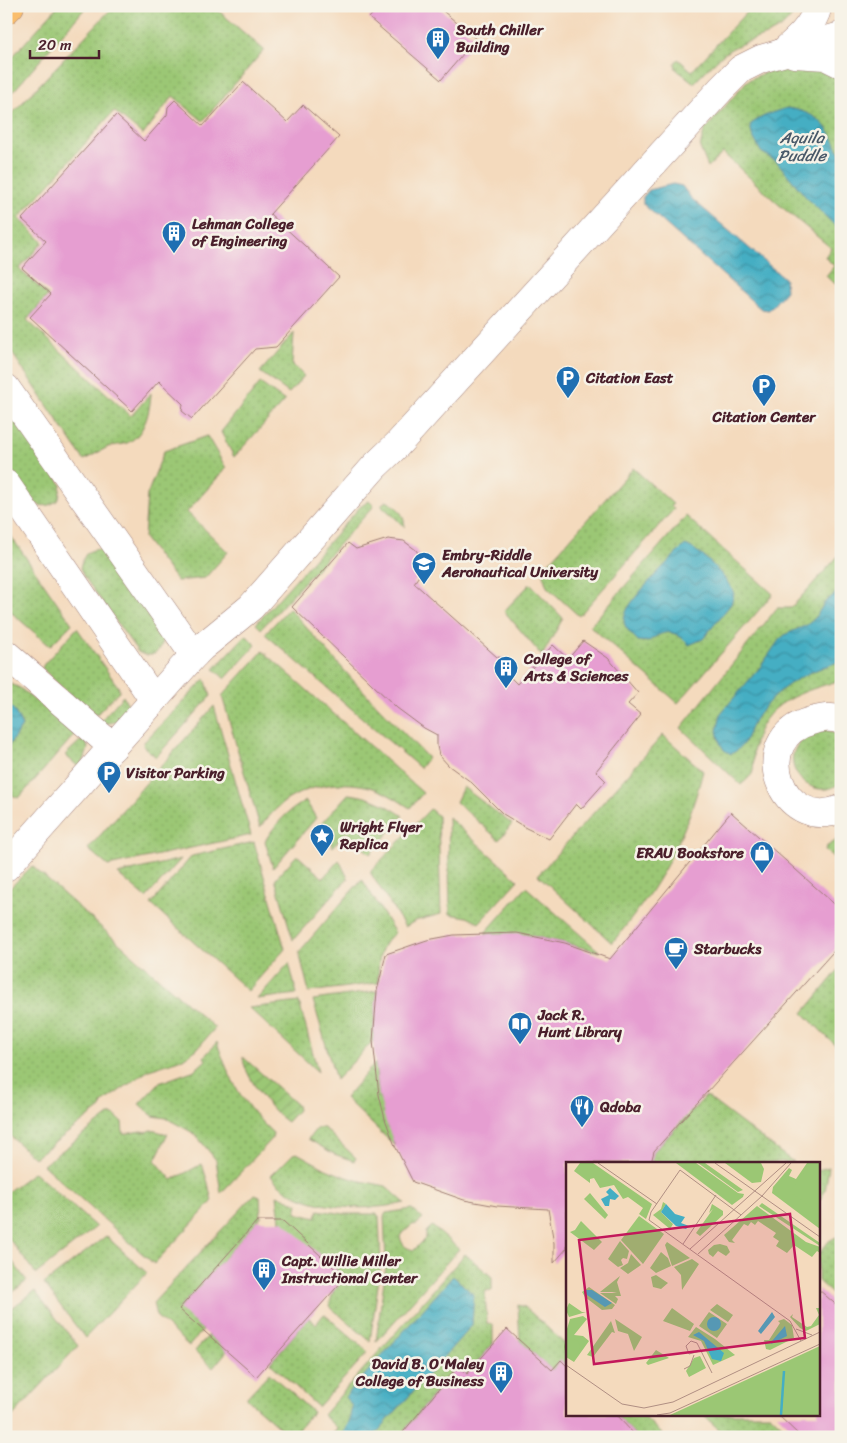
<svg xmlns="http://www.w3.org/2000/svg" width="847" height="1443" viewBox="0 0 847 1443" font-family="Sriracha,sans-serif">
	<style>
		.grass { fill: url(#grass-dots); stroke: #727350 }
		.garden { fill: url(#garden-furrows); stroke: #727350 }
		.water { fill: url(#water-waves); stroke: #476677 }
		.building { fill: #e69ed1 }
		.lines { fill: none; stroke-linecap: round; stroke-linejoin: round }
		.minor-casing { stroke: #9f7c74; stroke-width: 29 }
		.major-casing { stroke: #9f7c74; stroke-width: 29 }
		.minor { stroke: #fff; stroke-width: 28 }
		.major { stroke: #fabe6d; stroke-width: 28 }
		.labels { text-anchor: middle; stroke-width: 5; stroke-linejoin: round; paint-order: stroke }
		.poi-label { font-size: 15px; font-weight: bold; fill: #4a1f2b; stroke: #f7f3e8; text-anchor: start }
		.water-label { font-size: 16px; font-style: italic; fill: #485868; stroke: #f7f3e8 }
		.inset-river { fill: none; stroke: #44aec3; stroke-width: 2.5 }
		.inset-road { fill: none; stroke: #b08f83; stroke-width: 1 }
		.view { fill: #c2185b; fill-opacity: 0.15; stroke: #c2185b; stroke-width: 2.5 }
		.inset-edge { fill: none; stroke: #4a1f2b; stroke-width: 2.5 }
	</style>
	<defs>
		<pattern id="grass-dots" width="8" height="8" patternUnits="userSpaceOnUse" patternTransform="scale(1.25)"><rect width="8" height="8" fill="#9bc774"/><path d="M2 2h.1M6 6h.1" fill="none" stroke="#87aa65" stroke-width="1.8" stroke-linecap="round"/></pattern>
		<pattern id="garden-furrows" width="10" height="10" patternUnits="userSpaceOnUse" patternTransform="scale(1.25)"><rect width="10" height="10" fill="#9bc774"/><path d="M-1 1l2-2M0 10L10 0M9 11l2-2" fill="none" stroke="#87aa65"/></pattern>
		<pattern id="water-waves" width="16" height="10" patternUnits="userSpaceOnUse" patternTransform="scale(1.25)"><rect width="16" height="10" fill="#44aec3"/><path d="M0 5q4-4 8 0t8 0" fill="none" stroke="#3b8d9f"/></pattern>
	</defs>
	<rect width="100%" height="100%" fill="#f7f3e8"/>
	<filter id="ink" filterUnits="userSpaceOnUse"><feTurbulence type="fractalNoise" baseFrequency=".02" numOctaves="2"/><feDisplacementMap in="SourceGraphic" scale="10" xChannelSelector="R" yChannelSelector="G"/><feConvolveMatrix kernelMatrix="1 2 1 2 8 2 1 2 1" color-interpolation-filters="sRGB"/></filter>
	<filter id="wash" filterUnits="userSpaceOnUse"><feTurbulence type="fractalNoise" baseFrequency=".0096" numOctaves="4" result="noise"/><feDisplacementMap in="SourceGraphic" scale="20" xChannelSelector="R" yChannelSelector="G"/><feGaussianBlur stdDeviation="1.12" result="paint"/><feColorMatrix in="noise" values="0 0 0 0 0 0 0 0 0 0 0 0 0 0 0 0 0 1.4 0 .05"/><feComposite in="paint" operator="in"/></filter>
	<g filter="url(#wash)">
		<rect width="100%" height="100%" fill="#f4dabd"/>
		<g class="grass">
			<polygon points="58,6 87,6 6,100 6,64"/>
			<path d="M 114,6 L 213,6 L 264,50 L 203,121 L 173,96 L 143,135 L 114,111 L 19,218 L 43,242 L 19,269 L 48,295 L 27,320 L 131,416 L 151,393 C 150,411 145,435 127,443 C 121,445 114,445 108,447 C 100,451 92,456 84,460 L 6,344 L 6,120 Z"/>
			<path d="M 752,6 L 797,6 C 785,37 756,35 731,49 C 717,58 706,71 694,83 L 676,69 L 675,63 L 678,59 L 692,71 Z"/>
			<path d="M 804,62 L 841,76 L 841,287 L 831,281 L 826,276 L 834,266 L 825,257 L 831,248 L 777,203 L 723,153 L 708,167 L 700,148 L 704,131 L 747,81 C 764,72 785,65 804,62 Z"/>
			<polygon points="294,333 292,364 304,376 289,393 260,372"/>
			<polygon points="260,383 285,401 234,457 221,432"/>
			<path d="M 6,408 L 61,484 L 59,499 C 50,507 41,508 32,501 L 6,465 Z"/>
			<polygon points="207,436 226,468 187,512 228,552 205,578 177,581 144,538 147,495 164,451"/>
			<polygon points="633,468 673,504 671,506 674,509 579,616 547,587 543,575 545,567"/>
			<polygon points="369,501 374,506 261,629 256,624 360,507"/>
			<path d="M 386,501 C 398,506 404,514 405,527 L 381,505 Z"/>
			<polygon points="686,516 773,594 678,703 590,626"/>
			<polygon points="6,529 72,624 50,646 6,608"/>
			<path d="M 103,549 L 163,634 C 164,649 154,661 138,652 L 83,575 L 80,568 C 85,552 87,550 103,549 Z"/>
			<path d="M 841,553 L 841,680 C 802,692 763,701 754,747 C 752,755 755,768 752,774 C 749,778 744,782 741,785 L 681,728 L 777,608 L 791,608 Z"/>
			<polygon points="530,584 563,618 542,656 504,611"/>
			<polygon points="289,608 352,679 428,758 420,768 265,634"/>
			<polygon points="77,628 119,688 119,691 97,714 90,715 42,668 44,664"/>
			<polygon points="246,635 256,645 225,679 214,669"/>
			<path d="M 263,651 L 423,793 L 410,808 C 399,801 389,794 376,789 C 351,780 318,783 294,796 C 280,803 270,815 260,827 L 222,696 Z"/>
			<polygon points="205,679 211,696 156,757 143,746 144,742"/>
			<polygon points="6,682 20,688 75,734 19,798 6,793 6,750 22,726 14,710 6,702"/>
			<path d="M 123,696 L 130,708 C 123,720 115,724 101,723 L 104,717 Z"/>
			<polygon points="214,706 251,835 108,866 88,849"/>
			<path d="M 827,730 L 836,734 L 841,737 L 841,782 C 816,805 776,768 800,742 C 802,740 805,735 808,734 C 812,731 821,731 827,730 Z"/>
			<path d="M 663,735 L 703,771 C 685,841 658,888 612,943 L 538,875 Z"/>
			<polygon points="86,740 88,749 81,769 65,755 80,741"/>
			<polygon points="463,787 512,824 499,840 456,802"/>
			<path d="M 348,794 C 370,796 386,804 403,816 L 370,854 L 346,832 L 333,847 L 320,825 Z"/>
			<path d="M 306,801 L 316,818 L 273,868 L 265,841 C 276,823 287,811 306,801 Z"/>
			<polygon points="430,809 438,816 441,914 415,921 405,927 370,872"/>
			<polygon points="448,817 518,880 479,923 467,917 450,914"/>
			<polygon points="841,837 841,864 825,850 826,847"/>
			<polygon points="254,842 285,949 248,991 151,904 192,856"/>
			<polygon points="297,855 323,878 339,860 348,878 293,940 275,879"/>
			<polygon points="181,859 146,898 118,874"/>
			<polygon points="32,866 215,1028 197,1049 183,1059 149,1070 102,1103 101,1108 34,1158 6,1132 6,892"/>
			<path d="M 362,879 L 395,933 C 377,947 379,962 378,983 L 309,992 L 299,952 Z"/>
			<polygon points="526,887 600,952 565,943 527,935 485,933"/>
			<polygon points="289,963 297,994 257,999"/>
			<polygon points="841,967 841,1051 803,1013"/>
			<polygon points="377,991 373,1041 336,1080 313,1000"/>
			<polygon points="299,1002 318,1072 249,1008"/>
			<path d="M 217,1042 C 230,1081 243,1105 273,1133 L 272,1139 L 221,1193 L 216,1160 L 195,1134 L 166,1118 L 153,1116 L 139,1104 L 159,1083 L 195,1070 L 206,1060 L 204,1057 Z"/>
			<polygon points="375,1063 379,1095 395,1146 345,1098"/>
			<polygon points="706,1096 793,1162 651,1163 654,1151"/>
			<polygon points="109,1115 114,1115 122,1122 123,1134 141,1131 147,1132 151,1130 168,1134 155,1160 172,1180 202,1164 208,1183 212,1202 154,1264 43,1165"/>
			<polygon points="317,1128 324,1128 356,1158 354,1161 334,1154 308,1139"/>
			<path d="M 297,1153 L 326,1169 L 341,1175 L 356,1180 L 386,1186 L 405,1203 C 365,1212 298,1211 271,1176 L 293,1154 Z"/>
			<polygon points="829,1167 825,1191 818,1203 818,1170"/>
			<polygon points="34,1172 96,1227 36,1274 6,1235 6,1193"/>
			<polygon points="255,1194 260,1196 261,1217 180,1308 203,1330 189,1346 156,1316 153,1303"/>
			<polygon points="277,1195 298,1204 296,1213 316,1218 318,1210 345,1214 376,1214 379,1216 381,1264 370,1341 329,1306 334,1289 345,1277 280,1221"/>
			<path d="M 412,1209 L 423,1219 L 417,1224 L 412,1225 L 400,1236 C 402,1245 405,1248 414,1250 L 426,1238 L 426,1232 L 432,1226 L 459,1249 L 376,1342 L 386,1265 L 384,1216 L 386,1213 Z"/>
			<polygon points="106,1236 147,1273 85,1338 44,1284"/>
			<polygon points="836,1237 841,1239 841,1302 818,1281 818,1255 829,1241"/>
			<polygon points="6,1253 27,1281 6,1297 6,1287 12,1283 6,1275"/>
			<polygon points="465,1254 492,1277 492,1290 485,1291 487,1324 493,1324 493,1344 467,1374 457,1366 399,1437 331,1437 337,1428 323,1415"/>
			<polygon points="35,1291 78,1346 6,1423 6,1312"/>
			<polygon points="518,1305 525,1307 567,1346 567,1366 561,1360 552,1370 520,1341"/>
			<polygon points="324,1314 368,1352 318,1407 270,1363 309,1318 316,1324"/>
			<polygon points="209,1335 227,1351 213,1368 195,1351"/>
			<polygon points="269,1373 313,1412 291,1437 246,1398"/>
			<polygon points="615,1414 641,1414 664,1436 637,1437"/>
			<polygon points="702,1414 770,1414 794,1437 727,1437"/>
		</g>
		<path class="garden" d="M 243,1057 L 297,1105 L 298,1110 L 287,1122 C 272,1113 243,1074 243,1057 Z"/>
		<g class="water">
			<path d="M 787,108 C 820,113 829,127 841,156 L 841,232 L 806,197 L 777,162 L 761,152 L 752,135 L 750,125 C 761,116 773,112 787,108 Z"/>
			<polygon points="673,184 682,186 691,198 785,279 786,291 769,310 761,309 643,204 643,197 649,190"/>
			<path d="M 685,545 C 700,549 729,579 734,594 L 731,604 L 703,639 L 689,645 C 675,629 664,629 648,642 L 638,641 C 633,635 623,628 624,619 C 624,603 672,558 685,545 Z"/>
			<path d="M 841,589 L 841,661 C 804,673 777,686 755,720 C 746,734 748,745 731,754 L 724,750 L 720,743 L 717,731 L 721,713 L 761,666 L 779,640 L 786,634 L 807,625 L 815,618 L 825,602 Z"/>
			<polygon points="6,702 14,710 22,726 6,750"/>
			<polygon points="453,1276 474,1295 472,1325 373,1437 346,1437 343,1434 349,1422 352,1406 345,1397"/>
		</g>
		<g id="blocks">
			<g class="building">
				<polygon points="379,6 437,6 476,39 441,80 369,18"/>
				<polygon points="243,82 287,122 303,105 339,137 270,214 339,277 276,347 255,349 192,419 182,411 183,404 159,381 132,411 30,317 51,294 22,268 46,241 22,219 116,115 144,141 167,115 168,107 175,100 203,126"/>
				<polygon points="388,539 404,541 416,550 424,563 425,567 414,583 497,657 504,658 510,666 511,670 508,675 517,684 553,645 568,659 583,641 608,658 638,693 628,704 641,715 596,771 606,781 581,809 576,804 549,839 526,828 503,814 471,782 449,766 439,755 437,746 437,735 424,728 397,708 292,607 348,543 356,549"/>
				<polygon points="731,812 841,910 841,943 654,1151 651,1163 567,1163 567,1248 554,1263 554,1243 548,1209 497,1206 464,1200 413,1182 395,1146 385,1119 379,1095 373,1041 377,991 386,954 427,940 454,935 517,933 565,943 610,959"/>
				<polygon points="257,1221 283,1221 345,1278 256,1377 179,1309"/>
				<polygon points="818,1289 841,1309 841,1437 801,1437 777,1414 818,1414"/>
				<polygon points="507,1329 552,1370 561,1360 567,1366 567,1414 615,1414 637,1437 399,1437 458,1366 467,1374"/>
			</g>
		</g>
	</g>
	<g filter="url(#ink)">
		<use href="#blocks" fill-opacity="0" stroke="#9f7c74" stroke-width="1"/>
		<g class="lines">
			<defs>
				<g id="minor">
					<path d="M 783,52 C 798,39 813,26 818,6"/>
					<polyline points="794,54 825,56 841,64"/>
					<polyline points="6,388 194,655"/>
					<polyline points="6,484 154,700"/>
					<polyline points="6,654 113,747"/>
					<path d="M 841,720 C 830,716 822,718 811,721 C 747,738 781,834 841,809"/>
					<polyline points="6,867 194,655 201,648 251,607 375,466 397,445 721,89 741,69 761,59 841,36"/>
				</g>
				<polyline id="major" points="6,10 10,6"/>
			</defs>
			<use href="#minor" class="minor-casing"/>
			<use href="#major" class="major-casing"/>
			<use href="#minor" class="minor"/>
			<use href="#major" class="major"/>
		</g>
	</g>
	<defs>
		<symbol id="building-pin" viewBox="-11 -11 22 30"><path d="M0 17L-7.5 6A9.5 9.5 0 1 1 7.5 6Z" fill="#1f6fb2" stroke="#f7f3e8"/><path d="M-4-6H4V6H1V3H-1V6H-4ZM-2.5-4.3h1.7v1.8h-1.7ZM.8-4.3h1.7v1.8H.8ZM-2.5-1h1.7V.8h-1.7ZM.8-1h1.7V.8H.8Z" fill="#fff"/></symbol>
		<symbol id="parking-pin" viewBox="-11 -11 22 30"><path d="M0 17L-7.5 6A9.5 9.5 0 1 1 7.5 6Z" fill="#1f6fb2" stroke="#f7f3e8"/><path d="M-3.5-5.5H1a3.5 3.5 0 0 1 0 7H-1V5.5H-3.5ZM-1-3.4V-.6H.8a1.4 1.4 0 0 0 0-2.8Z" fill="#fff"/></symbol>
		<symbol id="university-pin" viewBox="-11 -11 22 30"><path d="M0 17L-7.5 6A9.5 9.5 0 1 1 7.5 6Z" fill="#1f6fb2" stroke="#f7f3e8"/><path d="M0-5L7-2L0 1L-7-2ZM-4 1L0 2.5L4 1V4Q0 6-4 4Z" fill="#fff"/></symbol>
		<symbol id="sight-pin" viewBox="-11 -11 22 30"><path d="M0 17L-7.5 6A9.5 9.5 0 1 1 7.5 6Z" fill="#1f6fb2" stroke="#f7f3e8"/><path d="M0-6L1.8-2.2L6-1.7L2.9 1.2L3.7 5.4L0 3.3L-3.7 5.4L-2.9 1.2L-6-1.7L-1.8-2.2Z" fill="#fff"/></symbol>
		<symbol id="shop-pin" viewBox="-11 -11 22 30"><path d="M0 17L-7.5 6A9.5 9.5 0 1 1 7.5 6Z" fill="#1f6fb2" stroke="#f7f3e8"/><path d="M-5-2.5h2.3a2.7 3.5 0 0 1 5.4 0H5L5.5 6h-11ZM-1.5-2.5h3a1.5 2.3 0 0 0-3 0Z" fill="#fff"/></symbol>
		<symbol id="cafe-pin" viewBox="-11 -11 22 30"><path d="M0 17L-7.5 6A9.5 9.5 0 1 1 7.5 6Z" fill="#1f6fb2" stroke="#f7f3e8"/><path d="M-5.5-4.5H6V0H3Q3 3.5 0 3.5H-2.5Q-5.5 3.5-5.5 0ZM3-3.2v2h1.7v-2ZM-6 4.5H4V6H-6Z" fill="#fff"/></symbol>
		<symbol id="library-pin" viewBox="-11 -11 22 30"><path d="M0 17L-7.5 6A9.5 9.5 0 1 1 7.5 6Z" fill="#1f6fb2" stroke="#f7f3e8"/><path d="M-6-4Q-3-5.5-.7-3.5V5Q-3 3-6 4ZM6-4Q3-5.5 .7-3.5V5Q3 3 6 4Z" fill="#fff"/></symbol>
		<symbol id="restaurant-pin" viewBox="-11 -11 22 30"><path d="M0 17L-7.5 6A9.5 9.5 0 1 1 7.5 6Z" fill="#1f6fb2" stroke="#f7f3e8"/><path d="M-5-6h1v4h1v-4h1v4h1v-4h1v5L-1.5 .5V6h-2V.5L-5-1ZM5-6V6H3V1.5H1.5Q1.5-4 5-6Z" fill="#fff"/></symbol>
	</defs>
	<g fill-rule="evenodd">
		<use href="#building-pin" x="424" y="25" width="28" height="38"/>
		<use href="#building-pin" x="160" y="219" width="28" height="38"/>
		<use href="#parking-pin" x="554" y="364" width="28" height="38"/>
		<use href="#parking-pin" x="750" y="372" width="28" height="38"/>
		<use href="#university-pin" x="410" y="550" width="28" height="38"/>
		<use href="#building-pin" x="492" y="654" width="28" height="38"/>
		<use href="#parking-pin" x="95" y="759" width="28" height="38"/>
		<use href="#sight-pin" x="308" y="822" width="28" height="38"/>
		<use href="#shop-pin" x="748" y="839" width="28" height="38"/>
		<use href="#cafe-pin" x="662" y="935" width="28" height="38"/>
		<use href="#library-pin" x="506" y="1010" width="28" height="38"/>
		<use href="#restaurant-pin" x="568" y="1093" width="28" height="38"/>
		<use href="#building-pin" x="250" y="1256" width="28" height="38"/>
		<use href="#building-pin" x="487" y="1359" width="28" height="38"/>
	</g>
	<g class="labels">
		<g class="poi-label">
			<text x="456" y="35">South Chiller<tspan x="456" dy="17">Building</tspan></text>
			<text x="192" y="229">Lehman College<tspan x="192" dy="17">of Engineering</tspan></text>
			<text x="586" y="383">Citation East</text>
			<text x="764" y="422" text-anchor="middle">Citation Center</text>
			<text x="442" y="560">Embry-Riddle<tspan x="442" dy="17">Aeronautical University</tspan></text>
			<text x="524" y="664">College of<tspan x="524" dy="17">Arts &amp; Sciences</tspan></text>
			<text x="126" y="778">Visitor Parking</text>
			<text x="340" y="832">Wright Flyer<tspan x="340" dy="17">Replica</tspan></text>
			<text x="744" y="858" text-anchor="end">ERAU Bookstore</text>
			<text x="694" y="954">Starbucks</text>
			<text x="538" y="1020">Jack R.<tspan x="538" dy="17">Hunt Library</tspan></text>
			<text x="600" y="1112">Qdoba</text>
			<text x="282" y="1266">Capt. Willie Miller<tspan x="282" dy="17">Instructional Center</tspan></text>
			<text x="484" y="1369" text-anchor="end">David B. O'Maley<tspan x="484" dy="17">College of Business</tspan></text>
		</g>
		<g class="water-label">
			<text x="802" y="143">Aquila<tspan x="802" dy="18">Puddle</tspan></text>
		</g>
	</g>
	<g transform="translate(566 1162)">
		<rect width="254" height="254" fill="#f4dabd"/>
		<path d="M 14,1 L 27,1 L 86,42 L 80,57 L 73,52 L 77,46 L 62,35 L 57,37 L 48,23 L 34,26 L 28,16 L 24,17 L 24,21 L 8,9 ZM 110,1 L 130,1 L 172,31 L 178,32 L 177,35 L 166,43 ZM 132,1 L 139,1 L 177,28 L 172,30 ZM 159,1 L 195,1 L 198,7 L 195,20 L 186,21 ZM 241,1 L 254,1 L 254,67 L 206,31 L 207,25 L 223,6 L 226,8 L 223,14 L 230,17 ZM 97,40 L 100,42 L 95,50 L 107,62 L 104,67 L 87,53 L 95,47 ZM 196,41 L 254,81 L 254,84 L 193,44 ZM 146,42 L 157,49 L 157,53 L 134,74 L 130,71 L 147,47 L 143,51 ZM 191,44 L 240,80 L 254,85 L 254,91 L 251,89 L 246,95 L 228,83 L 221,91 L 210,84 L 213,79 L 207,75 L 210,71 L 192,59 L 189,63 L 185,60 L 182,64 L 178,62 L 166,78 L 169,81 L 163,80 L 158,73 ZM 73,54 L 98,72 L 77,102 L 55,78 ZM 15,59 L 36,80 L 28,88 L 4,70 L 9,68 ZM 54,79 L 63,89 L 61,97 L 57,96 L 55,98 L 57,103 L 52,105 L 42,97 ZM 101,80 L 124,96 L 106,104 L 99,83 ZM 154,82 L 161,84 L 164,90 L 160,94 L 152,89 L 147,95 L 143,92 L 142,88 L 148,83 ZM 95,90 L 102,96 L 105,104 L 90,111 L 84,106 ZM 65,92 L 75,103 L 62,112 L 54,106 L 62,101 ZM 126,97 L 133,102 L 116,128 L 115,113 L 108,105 ZM 90,113 L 102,121 L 95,127 L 87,125 L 85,115 ZM 54,114 L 51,120 L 55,134 L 49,134 L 52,137 L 50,142 L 34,131 L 46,131 L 51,130 L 34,130 ZM 23,125 L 49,143 L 46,147 L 36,148 L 19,135 L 16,130 ZM 3,141 L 16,150 L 20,150 L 3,155 L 0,148 ZM 151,142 L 167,153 L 162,160 L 144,148 ZM 106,146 L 128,162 L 124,169 L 97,159 ZM 250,146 L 254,146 L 254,162 L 240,169 L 234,166 L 224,155 L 227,152 L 226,155 L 241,165 L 245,164 L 253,153 ZM 143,150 L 161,162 L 151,176 L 133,164 ZM 17,154 L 21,157 L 8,173 L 17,174 L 23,179 L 8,200 L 0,195 L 0,170 L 4,157 ZM 49,157 L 76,175 L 68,189 L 62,172 L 52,169 ZM 218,157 L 226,163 L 228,176 L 204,188 L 200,187 L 198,178 L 203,178 L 214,161 L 212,159 ZM 45,159 L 49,171 L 46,170 L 27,195 L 21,193 ZM 130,165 L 149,177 L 169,193 L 147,203 L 135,179 L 122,175 ZM 254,184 L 254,253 L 104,253 ZM 90,188 L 103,196 L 82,203 L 80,201 ZM 134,194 L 140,206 L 123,215 L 120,209 L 128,196 Z" fill="#9bc774"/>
		<path d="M-2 185a8 8 0 1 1 16 0a8 8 0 1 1-16 0Z" fill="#9bc774"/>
		<path d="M 24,31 L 42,53 L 39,57 L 18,37 Z" fill="#9bc774"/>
		<path d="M 245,1 L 254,1 L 254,45 L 251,49 L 224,30 Z" fill="#9bc774"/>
		<path d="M 44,26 L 53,34 L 49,38 L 44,37 L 43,44 L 39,44 L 35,37 L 43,33 L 40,30 ZM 100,42 L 109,52 L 119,55 L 115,61 L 123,64 L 120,67 L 110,64 L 95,50 ZM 20,128 L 26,128 L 46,141 L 39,145 L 18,131 ZM 206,150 L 209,155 L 195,172 L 192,169 ZM141 162a7 7 0 1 1 14 0a7 7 0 1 1-14 0ZM 219,164 L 221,174 L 205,182 L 206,179 ZM 133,170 L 158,191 L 155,199 L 146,197 L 138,179 L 127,173 Z" fill="#44aec3"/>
		<path class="inset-river" d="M 215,253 L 218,209"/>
		<path class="inset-road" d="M 32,1 L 91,42M 149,1 L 254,75M 175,53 L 114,8 L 85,50 L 83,58 L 224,159 L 235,179M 117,82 L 150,33M 124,87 L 220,1M 132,92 L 196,34 L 225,1M 230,167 L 246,173M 134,189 L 123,192 L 120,184 L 125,179 L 131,181 L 146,211M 0,203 L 56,242 L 78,246 L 107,240 L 254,170M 118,207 L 124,204 L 128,193M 91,253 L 104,251 L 254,182"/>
		<path class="view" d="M 224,52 L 239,176 L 28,202 L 13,78 Z"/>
		<rect width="254" height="254" class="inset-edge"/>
	</g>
	<rect width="847" height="1443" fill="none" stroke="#f7f3e8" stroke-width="25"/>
	<path d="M30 50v8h69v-8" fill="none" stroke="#4a1f2b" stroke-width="2.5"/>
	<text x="38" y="50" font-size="15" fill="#4a1f2b" stroke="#f7f3e8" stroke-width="4" paint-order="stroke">20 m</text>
</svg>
